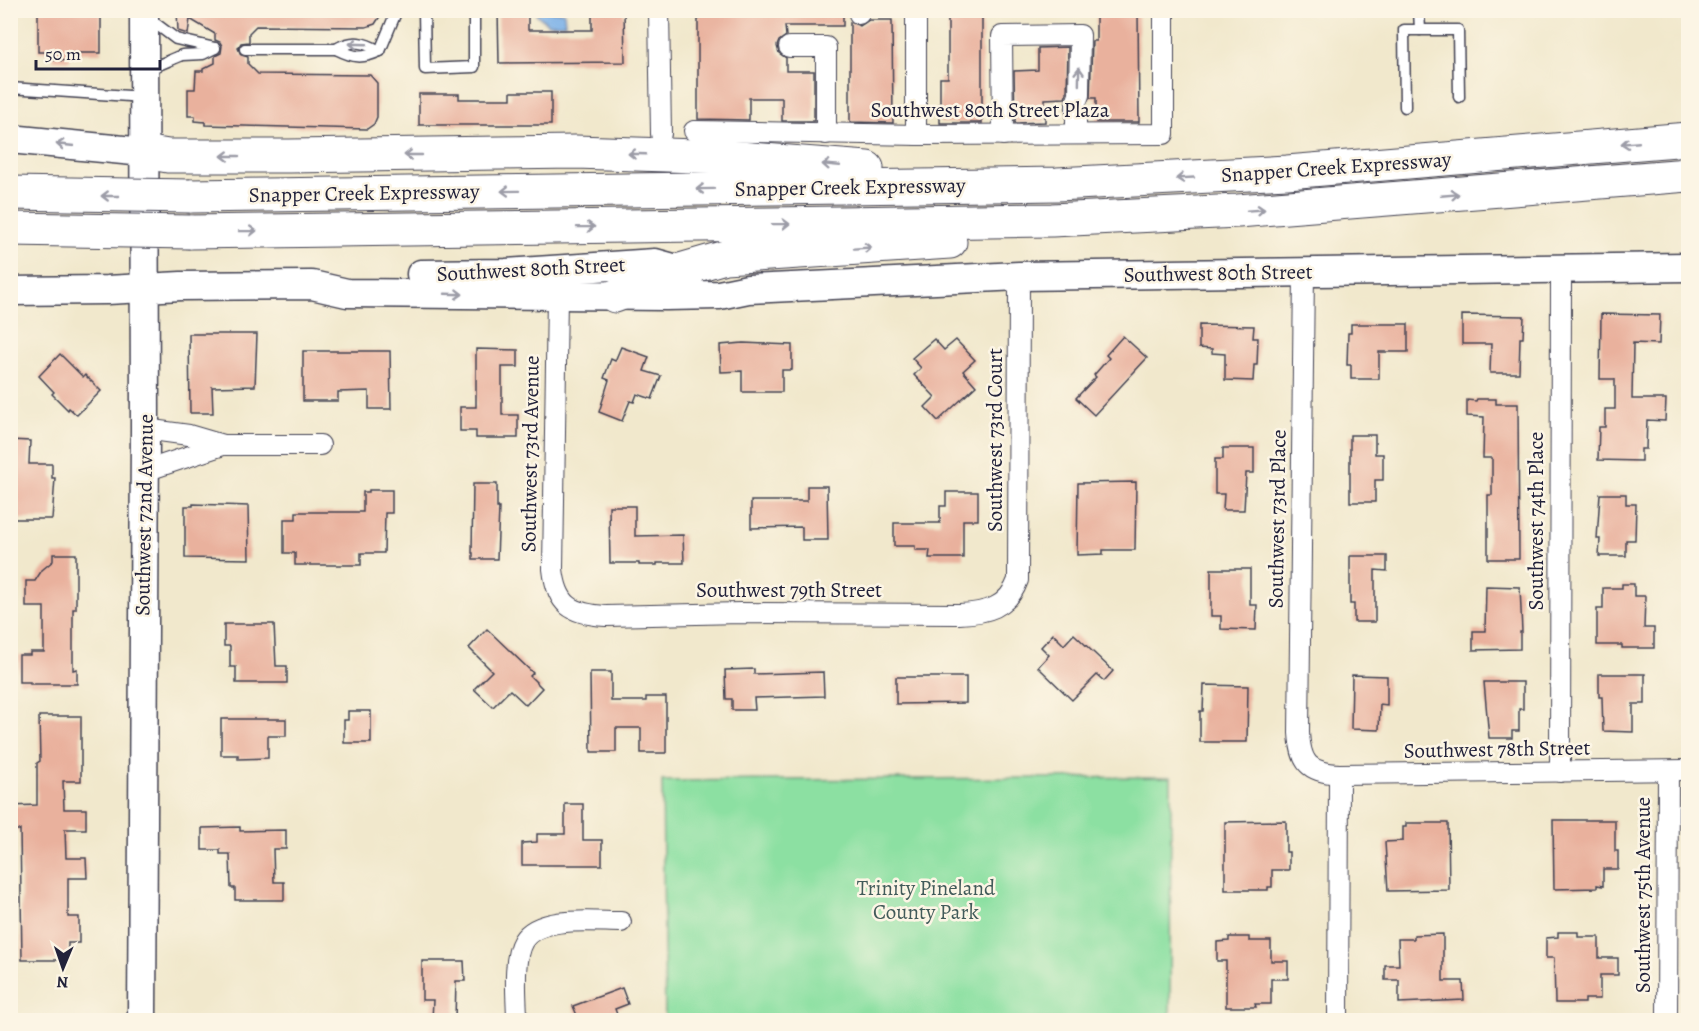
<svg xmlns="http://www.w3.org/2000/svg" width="1699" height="1031" viewBox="0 0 1699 1031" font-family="Alegreya,serif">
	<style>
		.green { fill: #8ce0a2; stroke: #57816e; stroke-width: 1.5 }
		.water { fill: #7ab0e8; stroke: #4e6992; stroke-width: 1.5 }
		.building { fill: #e9b19d }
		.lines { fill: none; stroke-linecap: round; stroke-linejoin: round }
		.lane-casing { stroke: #414051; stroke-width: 13 }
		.street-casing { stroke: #414051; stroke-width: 22 }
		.secondary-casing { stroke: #414051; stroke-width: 31 }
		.highway-casing { stroke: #414051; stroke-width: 35 }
		.lane { stroke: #fff; stroke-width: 10 }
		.street { stroke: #fff; stroke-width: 20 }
		.secondary { stroke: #fff; stroke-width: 28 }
		.highway { stroke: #fff; stroke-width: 33 }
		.highway-bridge-casing { stroke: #414051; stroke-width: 35; stroke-linecap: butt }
		.highway-bridge { stroke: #fff; stroke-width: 33 }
		.oneway { stroke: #9c9ca7 }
		.labels { text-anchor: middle; stroke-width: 5; stroke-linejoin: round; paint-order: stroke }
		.street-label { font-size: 21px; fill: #22223b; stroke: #fcf5e5 }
		.park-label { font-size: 21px; fill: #425b5a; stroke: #fcf5e5 }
	</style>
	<rect width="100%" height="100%" fill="#fcf5e5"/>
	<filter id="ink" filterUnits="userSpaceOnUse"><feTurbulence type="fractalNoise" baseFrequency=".0167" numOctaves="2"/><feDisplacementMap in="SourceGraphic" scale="12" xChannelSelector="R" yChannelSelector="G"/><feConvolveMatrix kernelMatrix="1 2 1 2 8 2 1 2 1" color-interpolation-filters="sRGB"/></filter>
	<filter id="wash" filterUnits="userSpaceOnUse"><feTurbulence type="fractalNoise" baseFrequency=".008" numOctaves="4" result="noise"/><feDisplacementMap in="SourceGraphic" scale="24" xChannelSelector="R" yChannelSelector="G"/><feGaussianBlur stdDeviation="1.35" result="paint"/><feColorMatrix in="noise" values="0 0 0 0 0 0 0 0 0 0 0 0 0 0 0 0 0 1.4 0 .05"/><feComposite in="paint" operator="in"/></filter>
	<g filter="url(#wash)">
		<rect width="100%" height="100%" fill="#f1e8cc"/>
		<polygon class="green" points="1171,777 1170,1020 665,1020 662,781"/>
		<polygon class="water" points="539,11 564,12 565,24 548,24 536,14"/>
		<g id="blocks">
			<g class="building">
				<polygon points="38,10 101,10 101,53 70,53 70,61 53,60 53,52 38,52"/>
				<polygon points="177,10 384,10 375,24 366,27 256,26 249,33 249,42 241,43 238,48 241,55 248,57 248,64 258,74 370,75 377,83 377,117 374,124 367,129 205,125 205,122 195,121 195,116 188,116 188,89 195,89 196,71 203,71 203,69 215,63 215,56 221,53 222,46 220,42 215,40 215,34 190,19 188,34 178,31"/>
				<polygon points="498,10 528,10 528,30 592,30 592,10 624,10 625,62 499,63"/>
				<polygon points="698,10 843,10 843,26 785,26 786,36 779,41 777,46 779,53 786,58 786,71 814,71 814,121 782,121 782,98 749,98 749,120 698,119"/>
				<polygon points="948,10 982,10 982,123 940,123 940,78 948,78"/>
				<polygon points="1096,10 1138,10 1139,122 1096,122 1096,98 1090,98 1092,41 1096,41"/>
				<polygon points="869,20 892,20 893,123 850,122 850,22 860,26"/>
				<polygon points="1068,47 1067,93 1065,98 1045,99 1045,122 1015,123 1014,71 1038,70 1038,48"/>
				<polygon points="511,92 551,92 551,125 419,125 419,94 459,94 459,99 511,99"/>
				<polygon points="1601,314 1660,315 1659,344 1633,343 1632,399 1666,399 1665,421 1647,420 1646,449 1641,449 1641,461 1598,460 1599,427 1605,427 1605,409 1615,409 1615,379 1600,379"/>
				<polygon points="1462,315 1524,316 1523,338 1520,338 1519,373 1490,373 1491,344 1462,344"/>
				<polygon points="1351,324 1408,324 1408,352 1379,352 1379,379 1351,379 1351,365 1347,365 1348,333 1351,333"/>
				<polygon points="1199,325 1254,326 1253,338 1258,338 1257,365 1254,365 1253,381 1225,380 1225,354 1212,353 1212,349 1199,348"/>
				<polygon points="189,334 257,334 255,386 212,387 213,413 190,413"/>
				<polygon points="1123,336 1147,358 1094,415 1076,398 1096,377 1094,375 1109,358 1106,355"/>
				<polygon points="934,339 944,350 956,340 975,360 963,371 976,386 938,421 925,407 935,397 914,375 921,368 912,358"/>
				<polygon points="743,343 792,345 792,370 782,370 782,392 742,392 742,371 721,372 720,345"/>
				<polygon points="621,347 649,357 644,371 661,376 652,399 637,394 634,402 630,401 622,421 599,412 609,380 604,378 611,359 615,361"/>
				<polygon points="476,349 518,350 518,367 502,367 502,415 518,415 518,438 476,438 476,431 460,431 460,407 476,407"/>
				<polygon points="303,351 390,351 391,409 369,409 369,391 338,392 338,401 303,401"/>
				<polygon points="60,354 83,377 85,375 101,391 77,415 69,408 68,410 52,394 54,392 39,376"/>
				<polygon points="1477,399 1496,399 1496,404 1518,404 1519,559 1488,559 1488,495 1492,495 1492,458 1483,458 1484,417 1467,416 1467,400 1476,401"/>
				<polygon points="1350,435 1375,435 1375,454 1383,454 1383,480 1375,480 1375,502 1350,502"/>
				<polygon points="10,440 30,441 29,464 52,464 52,478 55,478 52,519 14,519 15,457 10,457"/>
				<polygon points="1223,448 1254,448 1254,473 1246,473 1244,510 1223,510 1224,494 1215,494 1215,459 1223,459"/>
				<polygon points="1136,482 1135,550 1103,550 1103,554 1077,555 1078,483"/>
				<polygon points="473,484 497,484 497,508 499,508 497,559 473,559 473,553 472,553"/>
				<polygon points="807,486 827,486 828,540 802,540 802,527 751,528 751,501 807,501"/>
				<polygon points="369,490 392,490 392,513 385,513 384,553 361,553 361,565 295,565 295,553 284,553 284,519 296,519 296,512 363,512 363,492 369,492"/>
				<polygon points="946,492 978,492 978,520 963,520 963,558 929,558 930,550 915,550 915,546 894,546 894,523 940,523 940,506 946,506"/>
				<polygon points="1600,494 1626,494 1626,504 1636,504 1635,540 1626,540 1626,556 1599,556 1600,539 1597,539"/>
				<polygon points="193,504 248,506 249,559 185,558 185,506 193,506"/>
				<polygon points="609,506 635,506 635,536 683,535 684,563 657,563 657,565 639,565 639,563 610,563"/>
				<polygon points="53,554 76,554 76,609 73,609 73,670 77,669 77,684 30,684 30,682 19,682 19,655 30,655 30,652 44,652 44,607 26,607 26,581 35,581 42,570 53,561"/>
				<polygon points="1350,556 1387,556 1387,571 1375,570 1375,622 1354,622 1354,604 1350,604"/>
				<polygon points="1211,569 1250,569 1250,605 1257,605 1256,630 1221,629 1221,616 1211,616"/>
				<polygon points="1622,584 1634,584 1634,596 1645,596 1644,628 1654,628 1654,648 1622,648 1622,645 1597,645 1597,609 1603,609 1603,588 1622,588"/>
				<polygon points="1486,586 1520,587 1522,632 1520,632 1520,649 1473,650 1473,631 1485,631"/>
				<polygon points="224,624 274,624 276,666 287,666 287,683 236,683 236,667 230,667 230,646 224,646"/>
				<polygon points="487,629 533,673 530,676 542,688 526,705 510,690 493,707 474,689 492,671 469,648"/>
				<polygon points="1053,634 1064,645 1074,634 1113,671 1104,681 1097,675 1072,700 1038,667 1049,655 1041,647"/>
				<polygon points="754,669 754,674 823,672 824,696 754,698 755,710 732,710 732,699 726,699 725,670"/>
				<polygon points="590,672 611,672 611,701 646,701 646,697 666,697 666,753 641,753 641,728 616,728 616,752 591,752"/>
				<polygon points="1599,674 1645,674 1645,704 1633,704 1633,732 1603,731 1602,697 1599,697"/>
				<polygon points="1352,675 1387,676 1387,705 1380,704 1379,730 1351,729"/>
				<polygon points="896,677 966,677 966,703 896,704"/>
				<polygon points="1484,682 1523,682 1523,709 1519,709 1519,731 1512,731 1512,738 1489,738"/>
				<polygon points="1204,685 1248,686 1247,742 1200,742 1200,711 1203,711"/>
				<polygon points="348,711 371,711 371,743 344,743 344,720 348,720"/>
				<polygon points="39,716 81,716 81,781 63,781 64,809 86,809 86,829 65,829 66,858 86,858 87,878 68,878 68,917 79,917 79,943 68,943 68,960 22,960 20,830 14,830 14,819 10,819 10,806 37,805 37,763 40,761"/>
				<polygon points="221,719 286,719 286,736 268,736 268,758 238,759 238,755 221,755"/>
				<polygon points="565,804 583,804 583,840 602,840 602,865 522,865 522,843 537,842 537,834 565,834"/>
				<polygon points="1553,820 1615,820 1615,851 1618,851 1618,869 1603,869 1603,886 1597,885 1597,888 1554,889"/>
				<polygon points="1286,821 1286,852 1289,852 1289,870 1272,870 1272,887 1268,887 1268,890 1225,890 1225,822"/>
				<polygon points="1406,823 1448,823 1449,890 1388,891 1385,842 1403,841 1403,827 1406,827"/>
				<polygon points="240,827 240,831 286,830 286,849 273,849 274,882 284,882 284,900 235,900 235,888 231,888 230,854 220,854 220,850 202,850 202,828"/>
				<polygon points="1558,932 1578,932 1578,937 1599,937 1599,958 1618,958 1618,975 1600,975 1600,999 1585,999 1585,1003 1555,1003 1554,958 1546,958 1546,938 1558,937"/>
				<polygon points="1443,934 1443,981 1463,981 1464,1000 1399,1003 1399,980 1385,980 1385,965 1399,965 1398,939 1414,939 1414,935"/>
				<polygon points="1229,937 1249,937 1249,941 1271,941 1271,961 1288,961 1288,979 1271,979 1271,1004 1255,1004 1256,1007 1226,1007 1226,961 1217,961 1217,942 1229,941"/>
				<polygon points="422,961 464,961 465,981 456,981 455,1020 432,1020 433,1000 422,1000"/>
				<polygon points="622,988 628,1004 615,1009 619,1020 579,1020 573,1006"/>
			</g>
		</g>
	</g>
	<g filter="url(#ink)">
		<use href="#blocks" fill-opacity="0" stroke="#414051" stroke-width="1.5"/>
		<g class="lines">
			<defs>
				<g id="lane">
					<polyline points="424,10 425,69 474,67 474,10"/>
					<polyline points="148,18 176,39 215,48"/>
					<polyline points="1420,30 1458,30 1459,97"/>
					<path d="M 245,49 L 336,49 C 354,58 362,59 380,51 L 397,10"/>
					<path d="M 336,49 C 353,39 364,42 380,51"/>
					<polyline points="147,70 182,55 203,54 215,48"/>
					<polyline points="10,88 144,97"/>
					<polyline points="1405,107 1404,30 1420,30 1419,10"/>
				</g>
				<g id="street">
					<polyline points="659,10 661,134"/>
					<polyline points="859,10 859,14"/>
					<polyline points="916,13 916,135"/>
					<polyline points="789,47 826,47 826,134"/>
					<polyline points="694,131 919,135 1164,134 1164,10"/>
					<polyline points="1003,135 1002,36 1080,35 1079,95 1076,103 1076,134"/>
					<path d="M 1304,271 L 1299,733 C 1301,763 1308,772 1339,774 L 1688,770"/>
					<path d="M 557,296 L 553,569 C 557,605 571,614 606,616 L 741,613 L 959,614 C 986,613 1008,608 1018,580 L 1019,276"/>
					<polyline points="145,429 189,435 223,445 320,445"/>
					<polyline points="145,471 223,445"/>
					<polyline points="1560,772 1561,269"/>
					<path d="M 517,1020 C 517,1000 512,959 523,941 C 539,915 594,922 621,922"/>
					<polyline points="1338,1020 1339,774"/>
					<polyline points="1667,1020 1668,771"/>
				</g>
				<g id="secondary">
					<polyline points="10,139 144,152"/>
					<polyline points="421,274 506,273 655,263 691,273"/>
					<polyline points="10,291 107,290 181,286 312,285 347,293 666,296 719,295 748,289 1019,276 1688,267"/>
					<polyline points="142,1020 145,429 144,10"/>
				</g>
				<g id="highway">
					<polyline points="144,152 168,156 289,156 576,152 726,157 867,168"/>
					<polyline points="190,196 1057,184 1287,172 1688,139"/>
					<polyline points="190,232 1052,220 1238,211 1688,175"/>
					<polyline points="615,296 680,270 725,257 950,242"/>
				</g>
			</defs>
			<use href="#lane" class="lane-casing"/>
			<use href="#street" class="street-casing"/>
			<use href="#secondary" class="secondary-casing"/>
			<use href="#highway" class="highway-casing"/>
			<use href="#lane" class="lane"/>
			<use href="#street" class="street"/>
			<use href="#secondary" class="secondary"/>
			<use href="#highway" class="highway"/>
			<defs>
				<g id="highway-bridge">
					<polyline points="10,193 190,196"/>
					<polyline points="10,229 190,232"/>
				</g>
			</defs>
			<use href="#highway-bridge" class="highway-bridge-casing"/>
			<use href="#highway-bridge" class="highway-bridge"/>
		</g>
		<defs><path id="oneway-shaft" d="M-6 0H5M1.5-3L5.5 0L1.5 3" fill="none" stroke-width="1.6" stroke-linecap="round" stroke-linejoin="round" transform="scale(1.5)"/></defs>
		<g class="oneway">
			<use href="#oneway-shaft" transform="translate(358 44) rotate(-178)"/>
			<use href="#oneway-shaft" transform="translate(1079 76) rotate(-89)"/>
			<use href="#oneway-shaft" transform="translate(1630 143) rotate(175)"/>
			<use href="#oneway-shaft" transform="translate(65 145) rotate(-174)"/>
			<use href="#oneway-shaft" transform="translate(637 154) rotate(-178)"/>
			<use href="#oneway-shaft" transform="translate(413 155) rotate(180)"/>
			<use href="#oneway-shaft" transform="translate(230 156) rotate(-180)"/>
			<use href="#oneway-shaft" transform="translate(831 165) rotate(-175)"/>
			<use href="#oneway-shaft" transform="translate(1185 178) rotate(177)"/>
			<use href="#oneway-shaft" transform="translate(705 189) rotate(179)"/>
			<use href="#oneway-shaft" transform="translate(510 191) rotate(179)"/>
			<use href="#oneway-shaft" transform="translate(1450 195) rotate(-5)"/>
			<use href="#oneway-shaft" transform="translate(110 196) rotate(-180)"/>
			<use href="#oneway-shaft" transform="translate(1256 210) rotate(-4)"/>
			<use href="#oneway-shaft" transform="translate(781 224) rotate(-1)"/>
			<use href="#oneway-shaft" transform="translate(586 227) rotate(-1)"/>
			<use href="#oneway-shaft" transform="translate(248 231) rotate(-1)"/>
			<use href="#oneway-shaft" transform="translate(863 248) rotate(-4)"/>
			<use href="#oneway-shaft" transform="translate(454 294) rotate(2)"/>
		</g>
	</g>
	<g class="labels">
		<g class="street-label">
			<text x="990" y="117">Southwest 80th Street Plaza</text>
			<text transform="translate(1336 167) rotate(-4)" y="7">Snapper Creek Expressway</text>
			<text transform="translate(850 187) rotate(-1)" y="7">Snapper Creek Expressway</text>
			<text transform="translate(364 193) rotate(-1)" y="7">Snapper Creek Expressway</text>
			<text transform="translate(531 269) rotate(-3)" y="7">Southwest 80th Street</text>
			<text transform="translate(1218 273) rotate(-1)" y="7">Southwest 80th Street</text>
			<text transform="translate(995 440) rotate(-90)" y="7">Southwest 73rd Court</text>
			<text transform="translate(530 454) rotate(-89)" y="7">Southwest 73rd Avenue</text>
			<text transform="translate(144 515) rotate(-89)" y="7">Southwest 72nd Avenue</text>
			<text transform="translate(1277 519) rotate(-89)" y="7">Southwest 73rd Place</text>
			<text transform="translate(1536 521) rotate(-90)" y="7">Southwest 74th Place</text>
			<text x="789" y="597">Southwest 79th Street</text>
			<text transform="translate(1497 749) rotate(-1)" y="7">Southwest 78th Street</text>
			<text transform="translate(1643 895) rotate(-90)" y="7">Southwest 75th Avenue</text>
		</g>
		<g class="park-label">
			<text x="926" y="895">Trinity Pineland<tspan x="926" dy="24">County Park</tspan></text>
		</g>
	</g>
	<rect width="1699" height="1031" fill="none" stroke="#fcf5e5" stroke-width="36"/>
	<g transform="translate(63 968) rotate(182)" stroke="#fcf5e5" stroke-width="4.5" paint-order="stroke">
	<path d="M0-4.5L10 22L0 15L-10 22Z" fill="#22223b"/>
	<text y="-9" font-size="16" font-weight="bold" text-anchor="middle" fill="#22223b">N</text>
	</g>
	<path d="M36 60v9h124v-9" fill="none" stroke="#22223b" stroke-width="3"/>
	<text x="45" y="60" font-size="18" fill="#22223b" stroke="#fcf5e5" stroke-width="4.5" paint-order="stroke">50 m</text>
</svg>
